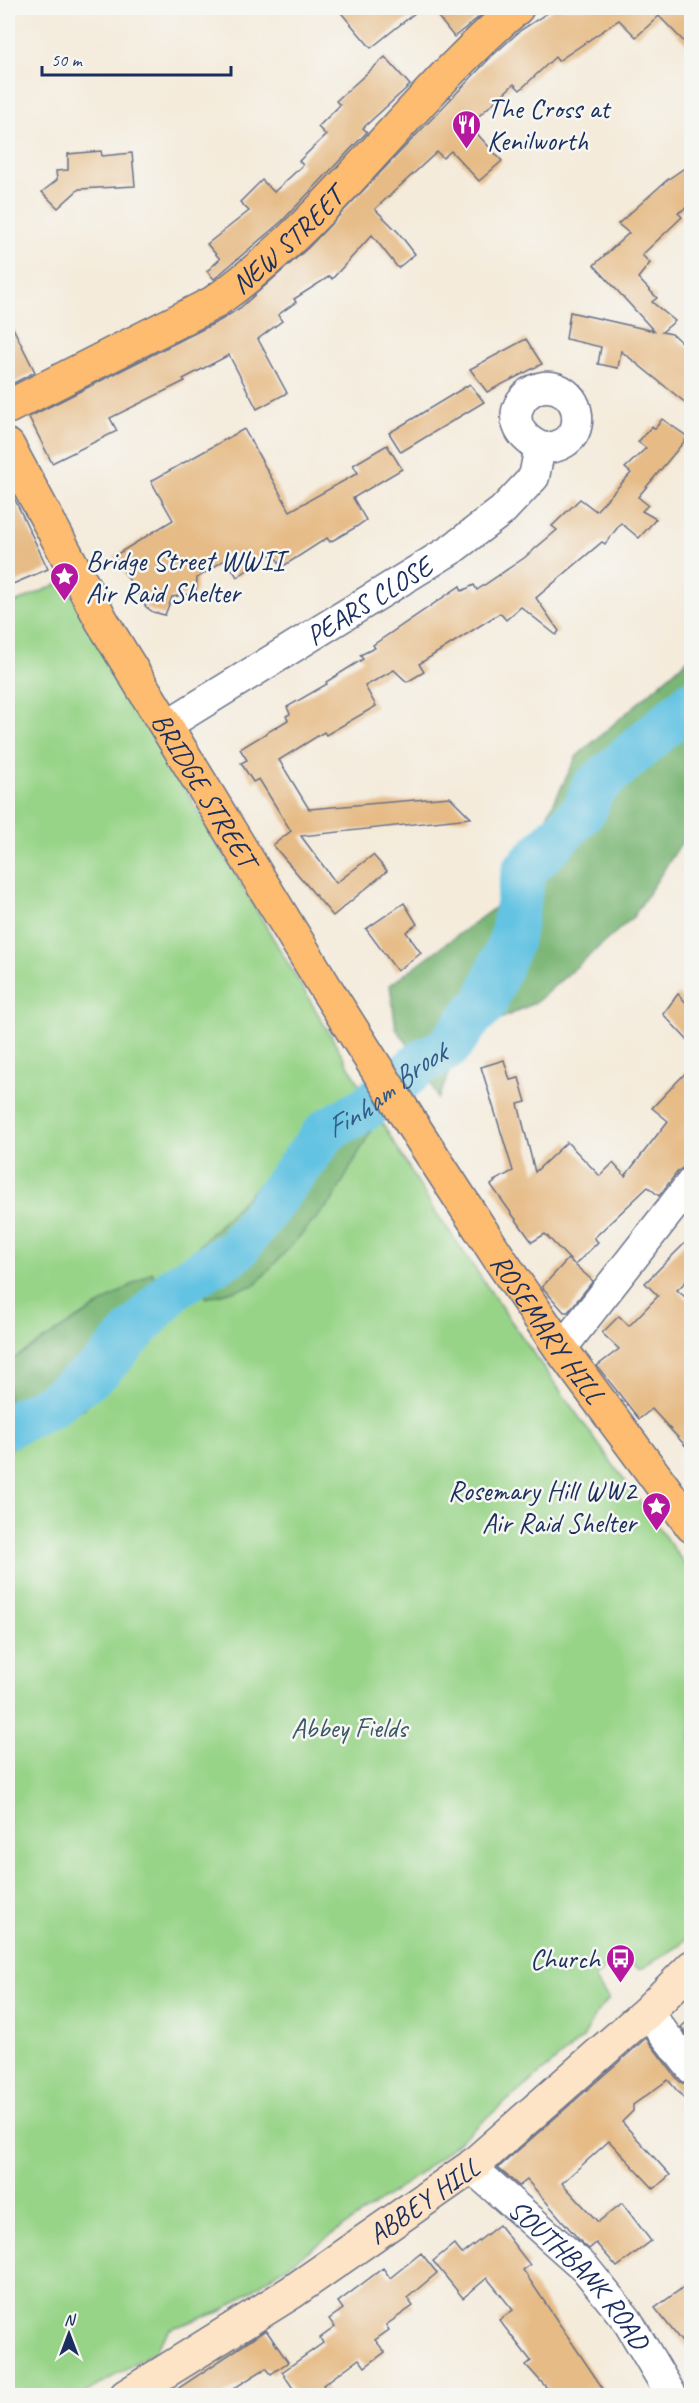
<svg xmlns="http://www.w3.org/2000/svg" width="699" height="2403" viewBox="0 0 699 2403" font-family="Caveat,sans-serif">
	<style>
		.green { fill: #98d488; stroke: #5a8273; stroke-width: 1.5 }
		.forest { fill: #7ab674; stroke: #4a7269; stroke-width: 1.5 }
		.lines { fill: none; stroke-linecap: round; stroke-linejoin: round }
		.river { stroke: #64c3e2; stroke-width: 45 }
		.building { fill: #e6bb86 }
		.street-casing { stroke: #67718a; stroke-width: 33 }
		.secondary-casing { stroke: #67718a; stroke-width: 36 }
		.primary-casing { stroke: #67718a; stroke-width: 36 }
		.street { stroke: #fff; stroke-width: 30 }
		.secondary { stroke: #fee4c6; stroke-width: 33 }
		.primary { stroke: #fdbc70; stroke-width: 33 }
		.labels { text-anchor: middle; stroke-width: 5; stroke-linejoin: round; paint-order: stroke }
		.poi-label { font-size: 28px; fill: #1b2f5e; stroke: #f6f6f2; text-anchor: start }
		.street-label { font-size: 28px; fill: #1b2f5e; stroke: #f6f6f2 }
		.park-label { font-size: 28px; fill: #3a5868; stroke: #f6f6f2 }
		.water-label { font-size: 30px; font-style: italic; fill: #315b86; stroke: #f6f6f2 }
	</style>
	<rect width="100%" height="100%" fill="#f6f6f2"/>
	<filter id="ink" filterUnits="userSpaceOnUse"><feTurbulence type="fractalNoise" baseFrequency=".0167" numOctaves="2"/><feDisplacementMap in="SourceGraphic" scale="12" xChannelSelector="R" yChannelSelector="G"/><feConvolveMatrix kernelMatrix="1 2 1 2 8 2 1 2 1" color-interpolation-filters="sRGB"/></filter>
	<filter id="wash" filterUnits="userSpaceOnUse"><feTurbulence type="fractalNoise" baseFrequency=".008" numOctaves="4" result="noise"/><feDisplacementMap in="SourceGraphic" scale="24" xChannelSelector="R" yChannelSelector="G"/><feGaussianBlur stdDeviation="1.35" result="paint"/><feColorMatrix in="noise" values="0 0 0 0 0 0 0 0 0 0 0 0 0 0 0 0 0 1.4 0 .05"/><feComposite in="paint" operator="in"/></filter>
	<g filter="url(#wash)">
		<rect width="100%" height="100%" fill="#f4ebdb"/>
		<polygon class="green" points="65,581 90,629 431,1205 538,1360 691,1573 692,1932 679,1946 640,1970 616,1958 594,1979 609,1999 597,2013 583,2038 418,2175 222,2311 170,2329 154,2352 82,2395 8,2395 8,606"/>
		<g class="forest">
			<polygon points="691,657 691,828 633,917 536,1002 492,1023 458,1054 438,1099 422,1062 396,1029 390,985 494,908 510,875 546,818 577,756"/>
			<polygon points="348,1093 372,1129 332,1201 255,1285 207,1298 183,1262"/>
			<polygon points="152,1272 171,1314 85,1408 8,1450 8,1362"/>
		</g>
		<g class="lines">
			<path class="river" id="s1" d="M 8,1426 L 49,1406 L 100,1369 L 175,1287 L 236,1250 L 326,1131 L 366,1108 L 422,1062 L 448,1048 L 473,1015 L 484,1005 L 511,940 L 524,871 L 585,809 L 592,789 L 692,702"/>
		</g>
		<g id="blocks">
			<g class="building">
				<polygon points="337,8 421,8 371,48"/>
				<polygon points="431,8 490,8 454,37"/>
				<polygon points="555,8 692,8 692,50 659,16 636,37 619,20 558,61 555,57 520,90 514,84 469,125 502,161 479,181 451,151 443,158 437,152 375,209 398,232 415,254 398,268 372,235 332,279 330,276 294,299 296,302 278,315 282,321 258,339 287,393 257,409 229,355 183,379 185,381 110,418 117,431 52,463 29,417 221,320 240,308 308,248 491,57 521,30"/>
				<polygon points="385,57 410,85 363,128 367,132 282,221 214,279 207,271 220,259 207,244 249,211 240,202 262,180 274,192 303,165 299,161 326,135 318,127 340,105 336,101"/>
				<polygon points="101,151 102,156 132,153 135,186 79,189 58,208 42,192 57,180 56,171 68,170 68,154"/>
				<polygon points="692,163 692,204 678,213 682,217 642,255 650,263 638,278 657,298 652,302 675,321 662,332 672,334 692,352 692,408 621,351 618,368 598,364 601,347 566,339 570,312 654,331 594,265 629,233 618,224 667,180"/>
				<polygon points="8,318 35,372 8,386"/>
				<polygon points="526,339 542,364 487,392 470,369"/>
				<polygon points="470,384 484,402 401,452 389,433"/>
				<polygon points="662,419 688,437 638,497 648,505 642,511 656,519 639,538 621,523 605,544 602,542 536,598 559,631 556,635 521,607 506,620 500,613 419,664 424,672 407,682 394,670 365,686 376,706 326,735 324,732 279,760 309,809 450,797 471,818 301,836 336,883 373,855 387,871 333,916 273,845 291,831 259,779 253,782 241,763 247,760 240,749 288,720 286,716 290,714 287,707 327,684 326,682 363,659 360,655 375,648 373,645 460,586 462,591 474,585 477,590 524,558 557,530 552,526 580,499 596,511 631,473 625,468 646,448 638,442 652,426 655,429"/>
				<polygon points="244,429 290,511 358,473 353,465 387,445 402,469 353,498 366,520 356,527 330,542 327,538 282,567 273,553 237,577 226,559 197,578 196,593 172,597 165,615 153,612 146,607 114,556 173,520 151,481"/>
				<polygon points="8,485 48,569 8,586"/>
				<polygon points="404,903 417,924 406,932 421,953 397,971 366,929"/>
				<polygon points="678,994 692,1009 692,1045 663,1014"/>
				<polygon points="504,1060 510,1080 519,1078 526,1102 518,1104 535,1172 567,1142 600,1176 613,1163 625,1176 668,1121 652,1108 692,1066 692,1161 678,1171 659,1196 648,1187 594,1238 598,1242 575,1265 593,1281 568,1312 564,1312 542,1287 568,1259 574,1264 545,1234 532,1242 491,1185 495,1182 494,1181 513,1171 481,1067"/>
				<polygon points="692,1236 692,1276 677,1290 692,1303 692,1453 652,1409 639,1419 597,1366 619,1349 602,1333 619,1316 629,1326 658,1296 645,1283"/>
				<polygon points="692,2017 692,2041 681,2027"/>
				<polygon points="646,2038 678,2080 685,2085 692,2086 692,2108 668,2080 633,2105 633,2111 622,2122 670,2175 654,2189 609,2141 562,2183 598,2222 622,2203 651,2241 617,2267 596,2243 589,2249 581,2242 527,2180 519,2186 498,2168"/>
				<polygon points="499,2225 530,2265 523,2270 608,2396 554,2396 526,2365 531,2361 499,2320 513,2310 487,2278 463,2298 433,2261 454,2244 462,2254"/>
				<polygon points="421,2253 437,2273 407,2298 413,2306 386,2325 389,2330 375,2340 385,2352 365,2367 359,2359 323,2385 330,2396 298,2396 282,2372 323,2343 320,2338 335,2327 329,2319 343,2309 338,2302 383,2268 390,2278"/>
				<polygon points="692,2281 692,2355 655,2308"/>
				<polygon points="266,2330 288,2362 271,2374 266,2368 222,2396 167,2396"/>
			</g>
		</g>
	</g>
	<g filter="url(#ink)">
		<use href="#blocks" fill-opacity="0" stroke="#67718a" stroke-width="1.5"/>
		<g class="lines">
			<defs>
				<g id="street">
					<path id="s2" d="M 167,725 L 452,549 L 502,511 L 534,477 L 540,447 C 489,422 532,369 565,393 C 574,400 578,411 577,422 C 575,441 557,450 540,447"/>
					<polyline points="561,1349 692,1182"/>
					<polyline points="647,2012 692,2069"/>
					<path id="s3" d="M 471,2167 L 585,2268 L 627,2320 L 672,2396"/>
				</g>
				<g id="secondary">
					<path id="s4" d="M 126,2396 L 292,2292 L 471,2167 L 647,2012 L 692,1967"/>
				</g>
				<g id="primary">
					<path id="s5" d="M 8,407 L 213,303 C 330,221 409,99 517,8"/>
					<path id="s6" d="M 8,446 L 102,621 L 325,987 L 413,1126 L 501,1261 L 561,1349 L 692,1526"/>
				</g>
			</defs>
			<use href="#street" class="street-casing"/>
			<use href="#secondary" class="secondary-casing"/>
			<use href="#primary" class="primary-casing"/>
			<use href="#street" class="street"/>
			<use href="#secondary" class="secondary"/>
			<use href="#primary" class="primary"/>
		</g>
	</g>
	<defs>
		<symbol id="restaurant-pin" viewBox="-11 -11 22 30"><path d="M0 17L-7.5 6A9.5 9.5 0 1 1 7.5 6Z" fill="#b5179e" stroke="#f6f6f2"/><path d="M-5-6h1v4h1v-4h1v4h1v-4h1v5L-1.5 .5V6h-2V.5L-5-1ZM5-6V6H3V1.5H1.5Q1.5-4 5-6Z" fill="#fff"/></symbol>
		<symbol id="sight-pin" viewBox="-11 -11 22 30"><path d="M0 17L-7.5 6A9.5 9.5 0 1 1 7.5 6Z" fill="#b5179e" stroke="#f6f6f2"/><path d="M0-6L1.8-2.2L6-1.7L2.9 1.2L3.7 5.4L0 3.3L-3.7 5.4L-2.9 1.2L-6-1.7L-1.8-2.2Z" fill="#fff"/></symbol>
		<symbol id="bus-pin" viewBox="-11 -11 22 30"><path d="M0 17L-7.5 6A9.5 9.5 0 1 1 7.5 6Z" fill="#b5179e" stroke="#f6f6f2"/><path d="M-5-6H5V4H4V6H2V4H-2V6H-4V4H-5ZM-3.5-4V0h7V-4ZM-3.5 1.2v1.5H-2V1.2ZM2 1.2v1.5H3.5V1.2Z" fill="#fff"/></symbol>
	</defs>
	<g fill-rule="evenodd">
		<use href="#restaurant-pin" x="450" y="108" width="33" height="45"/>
		<use href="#sight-pin" x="48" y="560" width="33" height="45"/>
		<use href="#sight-pin" x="640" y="1490" width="33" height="45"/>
		<use href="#bus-pin" x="604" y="1942" width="33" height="45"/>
	</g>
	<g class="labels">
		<g class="poi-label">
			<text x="487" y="118">The Cross at<tspan x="487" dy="32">Kenilworth</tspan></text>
			<text x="86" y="570">Bridge Street WWII<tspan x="86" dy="32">Air Raid Shelter</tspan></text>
			<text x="636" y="1500" text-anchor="end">Rosemary Hill WW2<tspan x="636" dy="32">Air Raid Shelter</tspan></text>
			<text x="600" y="1968" text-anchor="end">Church</text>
		</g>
		<g class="street-label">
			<text dy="10" stroke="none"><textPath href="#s5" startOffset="327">NEW STREET</textPath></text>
			<text dy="10" stroke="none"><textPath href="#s2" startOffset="237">PEARS CLOSE</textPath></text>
			<text dy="10" stroke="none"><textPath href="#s6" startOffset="396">BRIDGE STREET</textPath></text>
			<text dy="10" stroke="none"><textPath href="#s6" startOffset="1035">ROSEMARY HILL</textPath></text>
			<text dy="10" stroke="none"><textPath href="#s4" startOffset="356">ABBEY HILL</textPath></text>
			<text dy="10" stroke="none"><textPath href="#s3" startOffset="153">SOUTHBANK ROAD</textPath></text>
		</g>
		<g class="park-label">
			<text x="349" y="1737">Abbey Fields</text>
		</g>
		<g class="water-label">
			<text dy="10" stroke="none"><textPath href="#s1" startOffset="513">Finham Brook</textPath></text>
		</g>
	</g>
	<rect width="699" height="2403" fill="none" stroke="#f6f6f2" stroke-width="30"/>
	<g transform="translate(69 2334)" stroke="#f6f6f2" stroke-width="4.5" paint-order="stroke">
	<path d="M0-4.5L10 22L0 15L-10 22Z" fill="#1b2f5e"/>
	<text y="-9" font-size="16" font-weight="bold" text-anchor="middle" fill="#1b2f5e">N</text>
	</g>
	<path d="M42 66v9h189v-9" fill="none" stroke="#1b2f5e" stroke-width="3"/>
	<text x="51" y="66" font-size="18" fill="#1b2f5e" stroke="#f6f6f2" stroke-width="4.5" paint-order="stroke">50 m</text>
</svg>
